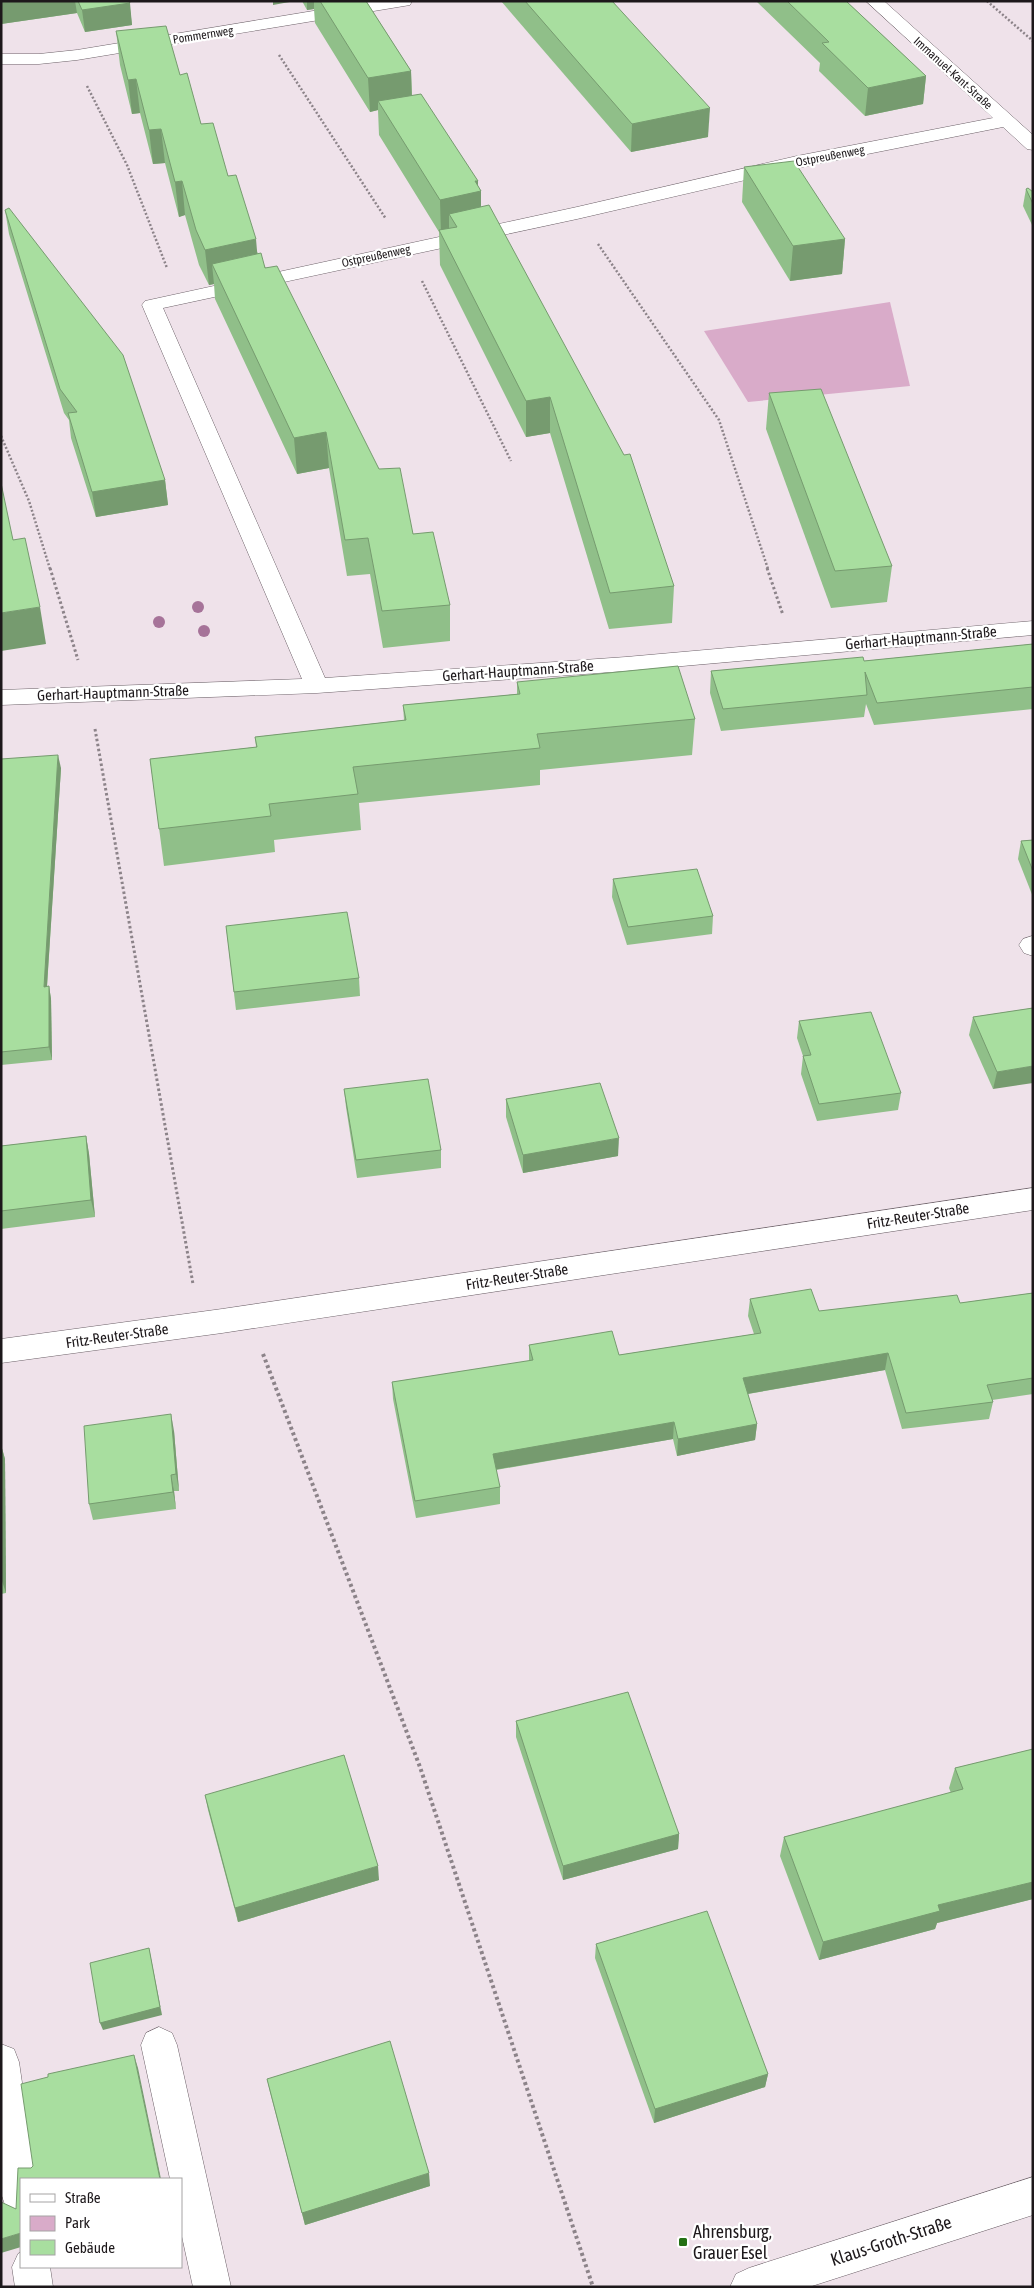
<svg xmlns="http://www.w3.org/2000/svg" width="1034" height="2288" viewBox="0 0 1034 2288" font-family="'Asap Condensed',sans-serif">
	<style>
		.green { fill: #d9abc9 }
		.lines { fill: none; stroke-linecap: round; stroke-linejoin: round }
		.minor-casing { stroke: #6c6168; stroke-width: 1 }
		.path-far2 { stroke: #8c8389; stroke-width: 2.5; stroke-dasharray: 2 2; stroke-linecap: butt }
		.path-far1 { stroke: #8c8389; stroke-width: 3; stroke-dasharray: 2.5 2.5; stroke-linecap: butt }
		.path { stroke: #8c8389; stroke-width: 4; stroke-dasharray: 3 3; stroke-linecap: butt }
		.minor { fill: #fff; fill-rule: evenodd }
		.tree { fill: #a67399 }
		.wall { fill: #90bf89 }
		.shaded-wall { fill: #769b6f }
		.building { fill: #a8de9f; stroke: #769b6f }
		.poi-dot { fill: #247014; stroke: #fff; stroke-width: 2 }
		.labels { text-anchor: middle; stroke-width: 4.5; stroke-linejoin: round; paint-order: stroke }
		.far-street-label { font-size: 12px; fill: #1d181b; stroke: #fff }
		.street-label { font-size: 15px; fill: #1d181b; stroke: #fff }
		.near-poi-label { font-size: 18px; fill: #1d181b; stroke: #fff; text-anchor: start }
		.near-street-label { font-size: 18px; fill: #1d181b; stroke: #fff }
	</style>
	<rect width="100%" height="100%" fill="#efe2ea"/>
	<polygon class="green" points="890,302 910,386 748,402 704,331"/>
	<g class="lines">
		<defs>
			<g id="minor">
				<polygon points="374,1 412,1 410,5 404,6 77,60 39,64 1,64 1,54 39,54 77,50"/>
				<polygon points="866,1 884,1 1033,135 1033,150 1027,149 1003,127 797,168 577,219 163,308 325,678 626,657 1033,621 1033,635 626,671 317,693 1,705 1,690 302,679 142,305 145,301 577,207 797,156 993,118"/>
				<polygon points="1032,936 1033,936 1033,956 1024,953 1019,945 1023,939"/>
				<polygon points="1033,1188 1033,1210 222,1333 1,1363 1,1339 222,1309"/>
				<polygon points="159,2027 172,2033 177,2045 231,2287 193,2287 181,2232 181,2179 170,2179 141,2045 146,2033"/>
				<polygon points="1,2044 14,2049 19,2062 36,2179 21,2179 21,2220 8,2214 1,2193"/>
				<polygon points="1033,2177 1033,2215 809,2287 730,2287 736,2274 749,2268"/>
				<polygon points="21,2252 21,2267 50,2267 53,2287 15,2287 12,2267 18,2254"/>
			</g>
		</defs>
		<use href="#minor" class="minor-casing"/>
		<g class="path-far2">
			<polyline points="987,1 1033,41"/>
			<polyline points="279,55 386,219"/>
			<polyline points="87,86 127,165 167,268"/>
			<polyline points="598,244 719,420 768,569"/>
			<polyline points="422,281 511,461"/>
			<polyline points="1,436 29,501 50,569"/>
		</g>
		<g class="path-far1">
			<polyline points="50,568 78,660"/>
			<polyline points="767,568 783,615"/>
			<polyline points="95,729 193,1284"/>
		</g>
		<polyline class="path" points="263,1354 420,1767 593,2287"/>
		<use href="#minor" class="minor"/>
	</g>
	<g class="tree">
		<circle cx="198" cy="607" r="6"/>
		<circle cx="159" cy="622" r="6"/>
		<circle cx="204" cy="631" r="6"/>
	</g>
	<g class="wall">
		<polygon points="1,1 129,1 132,25 85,32 77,13 1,24"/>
		<polygon points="302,1 366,1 411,71 412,95 478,181 478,186 481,191 481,207 674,586 672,623 609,629 550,433 526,437 440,265 439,232 379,135 378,110 370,112 315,23 314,9 307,10"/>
		<polygon points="501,1 612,1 708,137 631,152"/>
		<polygon points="756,1 846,1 926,76 923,104 865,116 819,71 820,63"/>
		<polygon points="116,31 180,75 201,124 228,176 258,254 379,469 450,605 450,641 383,648 370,574 347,576 329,468 297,474 215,299 214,284 209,285 199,265 185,215 179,217 165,163 153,164 140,113 132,114 120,65"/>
		<polygon points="744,167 845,239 842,274 790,281 742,202"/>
		<polygon points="1026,189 1033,192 1033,227 1023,206"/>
		<polygon points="5,210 165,480 168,505 96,517 71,438 69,420 64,413 9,234"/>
		<polygon points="769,393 892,566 887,602 831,608 766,429"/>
		<polygon points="1033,644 1033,709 874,725 866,704 864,717 721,731 710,693 711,671 864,661"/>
		<polygon points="517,682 695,719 692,755 540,770 540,785 359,803 361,830 274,840 275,852 164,866 150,759 256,747 255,737 404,720 403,705 517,694"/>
		<polygon points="1,759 61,768 47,987 49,986 51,999 52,1060 1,1065"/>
		<polygon points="1033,840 1033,897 1018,859 1021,841"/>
		<polygon points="613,879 713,916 712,934 627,945 612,897"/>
		<polygon points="226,926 359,978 360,996 236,1010"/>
		<polygon points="1033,1008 993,1089 969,1035 973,1017"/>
		<polygon points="799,1021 901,1093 898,1110 817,1121 801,1074 803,1056 797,1038"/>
		<polygon points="344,1089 441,1150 441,1168 357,1178 346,1107"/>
		<polygon points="506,1099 618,1156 523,1173 506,1117"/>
		<polygon points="86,1136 89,1154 95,1217 1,1229 1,1146"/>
		<polygon points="1033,1293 1033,1394 992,1400 993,1402 989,1419 902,1429 885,1370 748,1394 757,1424 755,1440 677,1456 673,1439 496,1470 500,1487 500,1504 416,1518 393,1399 392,1382 529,1361 529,1345 619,1355 754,1334 748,1316 750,1299 819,1311 960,1303"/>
		<polygon points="174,1431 179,1491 174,1491 176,1509 93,1520 89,1504"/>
		<polygon points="1,1445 5,1459 6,1593 1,1594"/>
		<polygon points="516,1721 679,1834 678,1849 563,1880 516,1737"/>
		<polygon points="1033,1749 1033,1899 937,1923 935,1929 819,1960 780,1856 784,1837 951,1793 949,1788 955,1768"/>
		<polygon points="205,1795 379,1880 238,1922 208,1810"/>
		<polygon points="596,1944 768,2074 765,2087 654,2123 595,1958"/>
		<polygon points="267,2079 430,2186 305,2225 270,2092"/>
	</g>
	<g class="shaded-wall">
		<polygon points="7,1 75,1 77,13 1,24 1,2"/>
		<polygon points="273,1 295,1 273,5"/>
		<polygon points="307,1 314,1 314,9 307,10"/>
		<polygon points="130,3 132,25 85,32 82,10"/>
		<polygon points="411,71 412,104 378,101 378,110 370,112 368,78"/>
		<polygon points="926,76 923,104 865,116 868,88"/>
		<polygon points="136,79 140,113 132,114 128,80"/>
		<polygon points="710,108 708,137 631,152 632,124"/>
		<polygon points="161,129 165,163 153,164 149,130"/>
		<polygon points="182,181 185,215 179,217 175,182"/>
		<polygon points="475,181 478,181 478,192 481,191 481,226 457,227 449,214 449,233 441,235 440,200"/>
		<polygon points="256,239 259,274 212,264 214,284 209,285 205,250"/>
		<polygon points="845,239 842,274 790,281 793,246"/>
		<polygon points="550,397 550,433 526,437 526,401"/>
		<polygon points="326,432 329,468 297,474 294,438"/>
		<polygon points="165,480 168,505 96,517 92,492"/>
		<polygon points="40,607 46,644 1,651 1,613"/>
		<polygon points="58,755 61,768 46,1000 44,987"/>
		<polygon points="49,986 51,999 52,1060 49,1047"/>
		<polygon points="1033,1066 1033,1083 993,1089 997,1072"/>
		<polygon points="86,1136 89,1154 95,1217 91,1200"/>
		<polygon points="619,1138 618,1156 523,1173 523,1155"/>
		<polygon points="888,1353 885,1370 741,1395 743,1378"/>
		<polygon points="171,1414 174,1431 179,1491 176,1474"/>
		<polygon points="674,1422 673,1439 493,1470 493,1454"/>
		<polygon points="757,1424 755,1440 677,1456 678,1439"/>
		<polygon points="1,1445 5,1459 6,1593 1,1578"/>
		<polygon points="171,1475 174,1491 176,1509 173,1492"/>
		<polygon points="679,1834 678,1849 563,1880 563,1866"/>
		<polygon points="378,1866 379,1880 238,1922 235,1908"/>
		<polygon points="1033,1882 1033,1899 937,1923 935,1929 819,1960 823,1942 938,1905"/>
		<polygon points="149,1948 162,2015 103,2030 100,2023"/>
		<polygon points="134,2055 138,2068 161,2179 160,2179"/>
		<polygon points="768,2074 765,2087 654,2123 655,2109"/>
		<polygon points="429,2173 430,2186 305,2225 302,2213"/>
		<polygon points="21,2233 21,2247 1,2253 1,2239"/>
	</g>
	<g class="building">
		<polygon points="78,1 129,1 130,3 82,10"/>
		<polygon points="320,1 366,1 411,71 368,78"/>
		<polygon points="525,1 612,1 710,108 632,124"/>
		<polygon points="787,1 846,1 926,76 868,88 822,43 829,42"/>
		<polygon points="166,26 180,75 187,73 201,124 213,123 228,176 236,175 256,239 205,250 196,230 182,181 175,182 161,129 149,130 136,79 128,80 116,31"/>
		<polygon points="421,94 478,181 475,181 481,191 440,200 378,101"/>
		<polygon points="794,161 845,239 793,246 744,167"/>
		<polygon points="1028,188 1033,192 1033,204 1026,189"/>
		<polygon points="489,205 624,455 630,454 674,586 610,593 550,397 526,401 439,230 457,227 449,214"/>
		<polygon points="9,208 123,355 165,480 92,492 68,413 77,412 60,389 5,210"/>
		<polygon points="261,253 265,268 277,266 379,469 400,468 413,534 433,532 450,605 382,611 368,538 345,540 326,432 294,438 212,264"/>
		<polygon points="821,389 892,566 835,571 769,393"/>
		<polygon points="1,483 13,540 25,538 40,607 1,613"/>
		<polygon points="1033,644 1033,687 877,703 865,672 867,695 723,709 711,671 863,657 864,661"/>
		<polygon points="678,666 695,719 537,734 540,748 353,767 358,794 269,804 271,816 159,829 150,759 257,747 255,737 406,720 403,705 520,694 517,682"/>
		<polygon points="58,755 44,987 49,986 49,1047 1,1052 1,759"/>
		<polygon points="1033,840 1033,871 1021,841"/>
		<polygon points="697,869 713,916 628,927 613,879"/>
		<polygon points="347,912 359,978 234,992 226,926"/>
		<polygon points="1033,1008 1033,1066 997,1072 973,1017"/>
		<polygon points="871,1012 901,1093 819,1104 803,1056 811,1055 799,1021"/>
		<polygon points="428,1079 441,1150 356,1160 344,1089"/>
		<polygon points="600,1083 619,1138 523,1155 506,1099"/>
		<polygon points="86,1136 91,1200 1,1211 1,1146"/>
		<polygon points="811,1289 819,1311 957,1295 960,1303 1033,1293 1033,1378 987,1385 993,1402 906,1413 888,1353 743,1378 757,1424 678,1439 674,1422 493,1454 500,1487 415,1501 392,1382 533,1360 529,1345 612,1331 619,1355 761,1333 750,1299"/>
		<polygon points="171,1414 176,1474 171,1475 173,1492 89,1504 84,1426"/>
		<polygon points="628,1692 679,1834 563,1866 516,1721"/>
		<polygon points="1033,1749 1033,1882 938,1905 940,1911 823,1942 784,1837 963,1789 955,1768"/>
		<polygon points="344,1755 378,1866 235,1908 205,1795"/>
		<polygon points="707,1911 768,2074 655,2109 596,1944"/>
		<polygon points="149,1948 160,2007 100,2023 90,1963"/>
		<polygon points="390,2041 429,2173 302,2213 267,2079"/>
		<polygon points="134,2055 160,2179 21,2179 21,2233 1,2239 1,2202 16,2209 18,2168 31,2168 33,2166 21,2084 48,2077 48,2074"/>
	</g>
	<rect class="poi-dot" x="678" y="2237" width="10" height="10" rx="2.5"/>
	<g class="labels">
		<g class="far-street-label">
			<text transform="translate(203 35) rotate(-9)" y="4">Pommernweg</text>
			<text transform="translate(953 73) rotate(42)" y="4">Immanuel-Kant-Straße</text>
			<text transform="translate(830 156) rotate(-11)" y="4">Ostpreußenweg</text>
			<text transform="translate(376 256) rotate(-12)" y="4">Ostpreußenweg</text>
		</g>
		<g class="street-label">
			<text transform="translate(921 638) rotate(-5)" y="5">Gerhart-Hauptmann-Straße</text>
			<text transform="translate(518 671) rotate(-4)" y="5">Gerhart-Hauptmann-Straße</text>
			<text transform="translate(113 693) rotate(-2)" y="5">Gerhart-Hauptmann-Straße</text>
			<text transform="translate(918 1216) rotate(-9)" y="5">Fritz-Reuter-Straße</text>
			<text transform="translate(517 1277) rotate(-9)" y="5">Fritz-Reuter-Straße</text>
			<text transform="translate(117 1336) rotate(-8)" y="5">Fritz-Reuter-Straße</text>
		</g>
		<g class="near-poi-label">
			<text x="693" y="2238">Ahrensburg,<tspan x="693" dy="21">Grauer Esel</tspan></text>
		</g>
		<g class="near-street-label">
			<text transform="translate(891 2241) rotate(-18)" y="6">Klaus-Groth-Straße</text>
		</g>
	</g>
	<rect width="1034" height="2288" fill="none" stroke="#1d181b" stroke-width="5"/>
	<rect x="20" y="2178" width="162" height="90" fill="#ffffff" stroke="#a5a3a4"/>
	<rect x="30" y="2194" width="25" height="8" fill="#ffffff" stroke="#a5a3a4"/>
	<text x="65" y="2203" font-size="15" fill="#1d181b">Straße</text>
	<rect x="30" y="2216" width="25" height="15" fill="#d9abc9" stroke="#a5a3a4"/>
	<text x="65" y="2228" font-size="15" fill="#1d181b">Park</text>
	<rect x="30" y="2240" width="25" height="15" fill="#a8de9f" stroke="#a5a3a4"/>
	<text x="65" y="2253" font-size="15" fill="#1d181b">Gebäude</text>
</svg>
